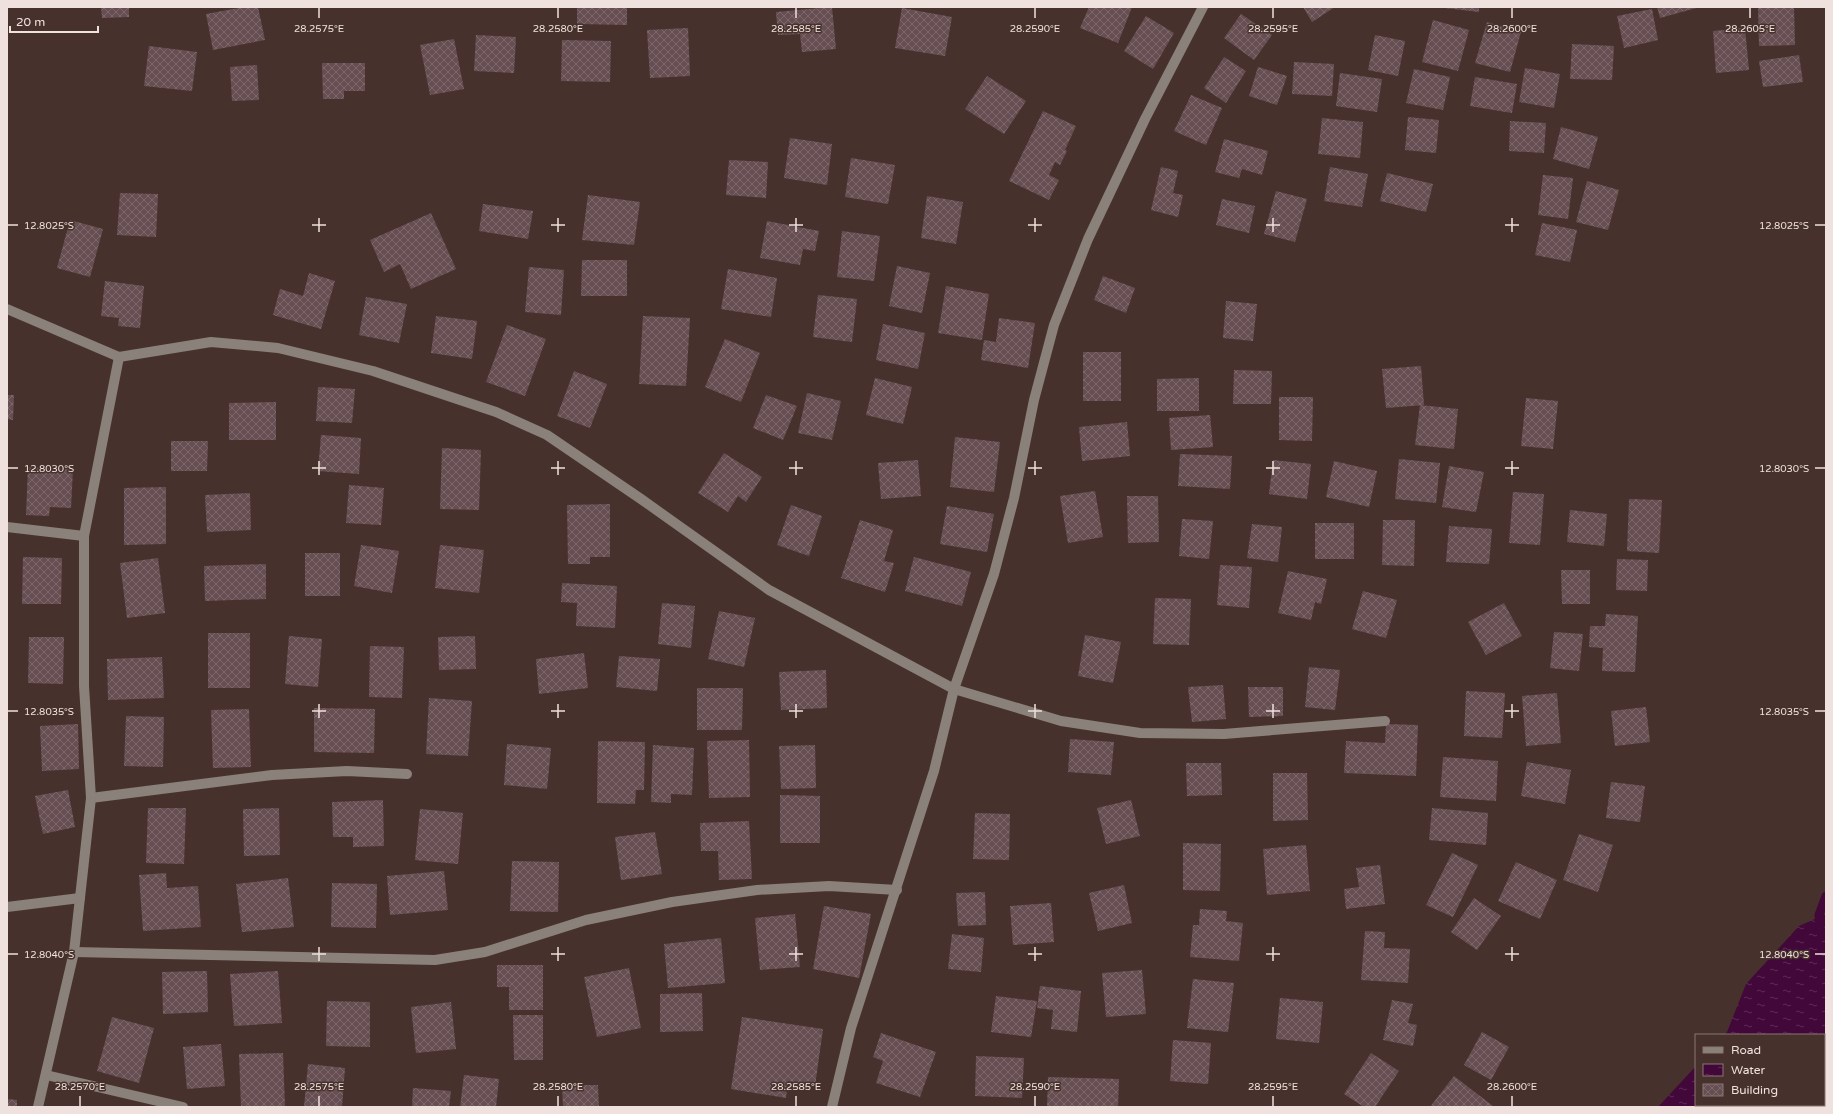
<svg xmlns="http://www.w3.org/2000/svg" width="1833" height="1114" viewBox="0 0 1833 1114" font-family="'Varela Round',sans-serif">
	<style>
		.water { fill: url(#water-ripples) }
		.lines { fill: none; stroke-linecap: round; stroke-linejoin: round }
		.stream { stroke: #410839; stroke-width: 9 }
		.building { fill: url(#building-cross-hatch) }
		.minor { stroke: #8a817a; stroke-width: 10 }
		.ticks { fill: none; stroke: #efe1dd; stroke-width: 1.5 }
		.ticks-label { font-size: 10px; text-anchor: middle; fill: #efe1dd; stroke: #47312c; stroke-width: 3; stroke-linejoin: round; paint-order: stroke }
	</style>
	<defs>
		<pattern id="water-ripples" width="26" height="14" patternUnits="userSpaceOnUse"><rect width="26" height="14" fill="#410839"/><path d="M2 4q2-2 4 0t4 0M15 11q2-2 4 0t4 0" fill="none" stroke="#5d2c55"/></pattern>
		<pattern id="building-cross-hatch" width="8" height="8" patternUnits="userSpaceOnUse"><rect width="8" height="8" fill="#664e53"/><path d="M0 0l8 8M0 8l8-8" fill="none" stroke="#7c676b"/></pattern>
	</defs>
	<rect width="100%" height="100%" fill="#47312c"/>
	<polygon class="water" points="1826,914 1826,1107 1658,1107 1696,1066 1696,1105 1824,1105 1824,1035 1724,1035 1727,1032 1746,984 1799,926"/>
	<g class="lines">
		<polyline class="stream" points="1820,927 1819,915 1826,896"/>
	</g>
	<g class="building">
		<polygon points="101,7 129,7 129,17 102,18"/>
		<polygon points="244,7 258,7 265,40 213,50 206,14"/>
		<polygon points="577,7 627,7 627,25 577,24"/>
		<polygon points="832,7 836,49 802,52 800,34 778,35 776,12"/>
		<polygon points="1089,7 1132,7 1118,43 1080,28"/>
		<polygon points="1303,7 1335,7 1312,22"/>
		<polygon points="1436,7 1479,7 1479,12"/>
		<polygon points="1657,7 1700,7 1660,18"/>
		<polygon points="1758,7 1794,7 1795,45 1759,46"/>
		<polygon points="902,8 952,17 945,56 895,48"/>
		<polygon points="1652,9 1658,40 1624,48 1617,16"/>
		<polygon points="1241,14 1272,35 1254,60 1224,38"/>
		<polygon points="1146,16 1174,33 1153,69 1124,51"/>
		<polygon points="1433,20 1469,30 1458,71 1422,62"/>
		<polygon points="1487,22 1521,32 1510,72 1475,63"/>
		<polygon points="688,28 690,76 650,78 647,30"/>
		<polygon points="1745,28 1749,70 1716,73 1713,31"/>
		<polygon points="476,35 516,37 514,73 474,71"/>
		<polygon points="1375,35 1405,41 1398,76 1368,70"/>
		<polygon points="454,39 464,89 430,95 420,45"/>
		<polygon points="562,40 611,41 610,82 561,81"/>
		<polygon points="1572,44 1614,46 1612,80 1570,79"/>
		<polygon points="149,46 197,52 192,91 144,86"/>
		<polygon points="1799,55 1803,82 1763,87 1759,61"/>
		<polygon points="1224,57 1246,71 1226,103 1204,88"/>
		<polygon points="1294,62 1334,64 1332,96 1292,94"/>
		<polygon points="322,63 365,63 365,91 344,91 344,99 323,99"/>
		<polygon points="257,65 259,100 232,101 230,67"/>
		<polygon points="1258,67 1287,76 1277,105 1249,96"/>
		<polygon points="1525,68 1560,74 1554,108 1519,102"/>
		<polygon points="1414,69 1450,77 1443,110 1406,103"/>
		<polygon points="1340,73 1382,79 1377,112 1336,106"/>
		<polygon points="987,76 1026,101 1004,134 965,109"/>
		<polygon points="1475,77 1517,84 1512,113 1470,106"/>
		<polygon points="1191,95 1222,108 1206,145 1174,131"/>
		<polygon points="1043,111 1076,126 1065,150 1067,151 1060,165 1055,162 1049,175 1059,180 1049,200 1009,181"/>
		<polygon points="1408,117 1439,120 1436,153 1405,150"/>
		<polygon points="1322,118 1363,122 1360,158 1318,154"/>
		<polygon points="1510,121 1546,123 1544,153 1509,151"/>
		<polygon points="1561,127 1598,137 1589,169 1553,159"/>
		<polygon points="790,138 832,144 827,185 784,178"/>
		<polygon points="1224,139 1268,151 1262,175 1242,169 1239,178 1215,172"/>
		<polygon points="851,158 895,165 888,204 845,197"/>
		<polygon points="729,160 768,162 766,198 726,195"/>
		<polygon points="1161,167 1178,171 1173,193 1183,195 1178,217 1151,210"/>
		<polygon points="1330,167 1368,174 1362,207 1324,201"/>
		<polygon points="1387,173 1433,184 1426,212 1380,201"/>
		<polygon points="1543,175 1573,178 1568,219 1538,215"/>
		<polygon points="1587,181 1619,190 1608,230 1576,222"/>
		<polygon points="1276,191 1307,199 1295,242 1264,234"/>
		<polygon points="120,193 158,194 156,237 117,235"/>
		<polygon points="588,195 640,202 634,245 582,240"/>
		<polygon points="927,196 963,202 956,244 921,238"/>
		<polygon points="1222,199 1255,206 1249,233 1216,225"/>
		<polygon points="483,204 533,211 528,239 479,231"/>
		<polygon points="431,213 456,269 411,289 400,264 384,272 370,240"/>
		<polygon points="70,220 103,229 90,277 57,268"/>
		<polygon points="767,221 819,231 815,251 803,249 800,265 760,258"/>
		<polygon points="1542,223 1577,230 1570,262 1535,255"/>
		<polygon points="842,231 880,236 874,281 837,277"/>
		<polygon points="582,260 627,260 627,296 581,296"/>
		<polygon points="897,266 930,273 922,313 889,306"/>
		<polygon points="529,267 564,270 561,315 525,312"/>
		<polygon points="728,269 777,278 771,317 721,309"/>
		<polygon points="309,273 335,281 321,329 273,315 280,289 303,296"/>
		<polygon points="1103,276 1135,288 1126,313 1094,300"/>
		<polygon points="105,281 144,286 140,328 118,326 119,318 101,316"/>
		<polygon points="946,286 989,294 982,340 938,333"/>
		<polygon points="818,295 857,299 852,342 813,337"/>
		<polygon points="366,297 407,304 399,343 359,335"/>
		<polygon points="1226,301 1257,304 1253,341 1223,338"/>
		<polygon points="436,316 477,321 472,359 431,353"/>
		<polygon points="643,316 690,318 686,386 639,384"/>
		<polygon points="999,318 1035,323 1028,368 981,360 984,340 996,342"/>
		<polygon points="883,324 925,333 918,369 876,360"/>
		<polygon points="507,325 546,339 525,396 486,382"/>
		<polygon points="725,339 760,353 741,402 705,387"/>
		<rect x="1083" y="352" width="38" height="49"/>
		<polygon points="1421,366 1424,405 1386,408 1382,369"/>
		<polygon points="1234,370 1272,371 1271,404 1233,404"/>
		<polygon points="574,371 607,384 590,428 557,416"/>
		<polygon points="875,378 912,387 903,424 866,415"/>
		<polygon points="1199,378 1199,411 1157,411 1157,379"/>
		<polygon points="318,387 355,389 352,423 316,421"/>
		<polygon points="807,393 841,401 832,440 798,433"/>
		<polygon points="7,395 14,395 13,420 7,419"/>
		<polygon points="766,395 797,406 783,440 753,428"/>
		<polygon points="1279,397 1313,397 1312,441 1279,440"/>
		<polygon points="1526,398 1558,401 1553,449 1521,446"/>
		<polygon points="276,402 276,440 229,440 229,403"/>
		<polygon points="1420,405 1458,409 1454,449 1415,445"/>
		<polygon points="1210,415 1213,447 1171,450 1169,418"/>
		<polygon points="1127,422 1130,456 1082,461 1079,427"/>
		<polygon points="321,435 361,438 359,474 318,471"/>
		<polygon points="955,437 1000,442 994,492 950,487"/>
		<polygon points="171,441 208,441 207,471 171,471"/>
		<polygon points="442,448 481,450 479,510 440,509"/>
		<polygon points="724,453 762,477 746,502 738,496 728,512 698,493"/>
		<polygon points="1180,454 1232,456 1230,489 1178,486"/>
		<polygon points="1399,459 1440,463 1436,503 1395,499"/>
		<polygon points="918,460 921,496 881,499 878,463"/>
		<polygon points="1273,460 1311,464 1307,499 1269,494"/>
		<polygon points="1334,461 1377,471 1369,507 1326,497"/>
		<polygon points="1449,466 1484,472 1476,512 1442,507"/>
		<polygon points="28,467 73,469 71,508 50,507 49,516 26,515"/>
		<polygon points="349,485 384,488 381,525 346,523"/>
		<polygon points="166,487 166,544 124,545 124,488"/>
		<polygon points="1095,491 1103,537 1068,543 1060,496"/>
		<polygon points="1513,492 1544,494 1540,545 1509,543"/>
		<polygon points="250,493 251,530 207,532 205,495"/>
		<polygon points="1127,496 1158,496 1159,542 1128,543"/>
		<polygon points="1629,499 1662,500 1659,553 1627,551"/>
		<polygon points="610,504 610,557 590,557 590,564 568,564 567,505"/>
		<polygon points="791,505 822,516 809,556 777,545"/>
		<polygon points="947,506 994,514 987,552 940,544"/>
		<polygon points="1570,510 1607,514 1604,546 1567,542"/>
		<polygon points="1182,519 1213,521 1209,559 1179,556"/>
		<polygon points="860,520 893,530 884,561 894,563 885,592 841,578"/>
		<polygon points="1383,520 1415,520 1414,566 1382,565"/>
		<rect x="1315" y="523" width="39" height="36"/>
		<polygon points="1252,524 1282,527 1278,562 1247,558"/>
		<polygon points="1449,526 1492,529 1489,564 1446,562"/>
		<polygon points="361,545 399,551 392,593 354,586"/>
		<polygon points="440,545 484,550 479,593 435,588"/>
		<rect x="305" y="553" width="35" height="43"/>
		<polygon points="23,557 62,558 61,604 22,604"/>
		<polygon points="914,557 971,572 962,606 905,591"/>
		<polygon points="158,558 165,613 127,618 120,563"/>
		<polygon points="1617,559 1648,560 1647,591 1616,590"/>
		<polygon points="266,564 266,599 205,601 204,566"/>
		<polygon points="1220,565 1252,567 1249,608 1217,605"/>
		<polygon points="1561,570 1590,570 1590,604 1562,604"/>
		<polygon points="1288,571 1327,579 1321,604 1315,602 1311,620 1278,613"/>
		<polygon points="562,583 617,586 615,628 576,626 577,603 561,602"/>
		<polygon points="1363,591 1397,600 1386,638 1352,629"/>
		<polygon points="1155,598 1191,599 1189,645 1153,644"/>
		<polygon points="662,603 695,606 691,648 658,644"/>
		<polygon points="1504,603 1522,636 1486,655 1468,622"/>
		<polygon points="719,611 755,618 744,667 708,659"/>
		<polygon points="1606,614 1638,616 1635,672 1602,671 1603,648 1589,647 1590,626 1605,626"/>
		<polygon points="1554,632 1583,634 1579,671 1550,668"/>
		<rect x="208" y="633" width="42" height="55"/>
		<polygon points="1085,635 1121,642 1113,683 1078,676"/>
		<polygon points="289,636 322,639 318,687 285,684"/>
		<polygon points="475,636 476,669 439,670 438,637"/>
		<polygon points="29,637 64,637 63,684 28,683"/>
		<polygon points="370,646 404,647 402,698 369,697"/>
		<polygon points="584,653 588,688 539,694 536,659"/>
		<polygon points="619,656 660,659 657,691 616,687"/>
		<polygon points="162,657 164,698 108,700 107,659"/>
		<polygon points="1309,667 1340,670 1335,710 1305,707"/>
		<polygon points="826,670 827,708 781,710 779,672"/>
		<polygon points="1223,685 1226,719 1192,722 1188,687"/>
		<polygon points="1248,687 1283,687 1283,716 1249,717"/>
		<polygon points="697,688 743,688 742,730 697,730"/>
		<polygon points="1466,691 1505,693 1502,738 1464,736"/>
		<polygon points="1557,693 1561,743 1526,746 1522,696"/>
		<polygon points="429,698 472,701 468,756 426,754"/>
		<polygon points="1646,707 1650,742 1615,746 1611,711"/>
		<polygon points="314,708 375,709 374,753 314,752"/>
		<polygon points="249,709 251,767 213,768 211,710"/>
		<polygon points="126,716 164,717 163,767 124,766"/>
		<polygon points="78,724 79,769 42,771 40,726"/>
		<polygon points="1386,724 1418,725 1416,776 1344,773 1346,741 1385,743"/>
		<polygon points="1070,739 1114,742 1111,775 1068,772"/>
		<polygon points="749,740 750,797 709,798 707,741"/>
		<polygon points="598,741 645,742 644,790 636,790 635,804 597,803"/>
		<polygon points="507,744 551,748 547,789 504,785"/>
		<polygon points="653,745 694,748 692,795 671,794 671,803 651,802"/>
		<polygon points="815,745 816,788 781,789 779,746"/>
		<polygon points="1443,757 1498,761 1496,801 1440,797"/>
		<polygon points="1527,762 1571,770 1565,804 1521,796"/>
		<polygon points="1186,763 1221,763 1222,795 1187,796"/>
		<polygon points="1273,773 1307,773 1308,820 1273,821"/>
		<polygon points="1611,782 1645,786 1640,822 1606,818"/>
		<polygon points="68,790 75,827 43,834 35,796"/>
		<polygon points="780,795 820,796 820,843 780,843"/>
		<polygon points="383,800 384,846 353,847 353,837 333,837 332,802"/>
		<polygon points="1131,800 1140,836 1106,844 1097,808"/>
		<polygon points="148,808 186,808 184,864 146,863"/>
		<polygon points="279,808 280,855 244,856 243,809"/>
		<polygon points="1432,808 1488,813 1486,845 1429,840"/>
		<polygon points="420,809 463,813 458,864 415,860"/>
		<polygon points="975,813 1010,814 1009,860 973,859"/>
		<polygon points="749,821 752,879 719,880 718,851 701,851 700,823"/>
		<polygon points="655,832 662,874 621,880 615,837"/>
		<polygon points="1579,834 1613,845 1598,892 1563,880"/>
		<polygon points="1183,843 1221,844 1220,891 1183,890"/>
		<polygon points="1306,845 1310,891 1267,895 1263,849"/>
		<polygon points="1452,853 1478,865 1453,917 1426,905"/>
		<polygon points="512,861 559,862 558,912 510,911"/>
		<polygon points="1516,862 1557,880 1540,919 1498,901"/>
		<polygon points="1380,865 1385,904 1346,909 1344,889 1359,887 1356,868"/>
		<polygon points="444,871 448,910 390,915 387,876"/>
		<polygon points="166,873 167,888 198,886 201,927 143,931 139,875"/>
		<polygon points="288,878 294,927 242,932 236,884"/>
		<polygon points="332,883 377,884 376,928 331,927"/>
		<polygon points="1124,885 1132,923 1098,931 1089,893"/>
		<polygon points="985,892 986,925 958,926 956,893"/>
		<polygon points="1474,898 1501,916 1477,950 1451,932"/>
		<polygon points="1051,903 1054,942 1013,945 1010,906"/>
		<polygon points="824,906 871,914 859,978 813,969"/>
		<polygon points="1200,909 1227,911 1226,921 1243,923 1239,961 1190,957 1193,925 1199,925"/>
		<polygon points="795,914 800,967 760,970 755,918"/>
		<polygon points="1365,931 1385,932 1384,948 1410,949 1408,983 1361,980"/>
		<polygon points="952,934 984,938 981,972 948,969"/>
		<polygon points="721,938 725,983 668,988 664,944"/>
		<polygon points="497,965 543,965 543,1010 509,1010 509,987 497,987"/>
		<polygon points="629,968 641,1028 597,1037 584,977"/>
		<polygon points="1142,970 1146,1014 1106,1017 1102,973"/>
		<polygon points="207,971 208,1012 163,1014 162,972"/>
		<polygon points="278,971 282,1023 234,1026 230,974"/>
		<polygon points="1193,979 1234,983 1228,1032 1187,1028"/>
		<polygon points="1040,986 1081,991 1077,1032 1051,1029 1053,1010 1037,1008"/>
		<polygon points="702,993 703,1031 660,1032 660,994"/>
		<polygon points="996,996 1037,1001 1031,1037 991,1032"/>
		<polygon points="1280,998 1323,1002 1319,1043 1276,1039"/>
		<polygon points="1392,1000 1413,1004 1408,1023 1417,1025 1413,1046 1383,1040"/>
		<polygon points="327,1001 370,1002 370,1047 326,1046"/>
		<polygon points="451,1002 456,1049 416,1053 411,1007"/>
		<polygon points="513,1015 543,1015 543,1060 514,1060"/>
		<polygon points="112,1017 154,1028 139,1083 97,1071"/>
		<polygon points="742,1017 823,1029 815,1086 788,1081 786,1098 731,1089"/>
		<polygon points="1482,1032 1509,1047 1491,1080 1464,1065"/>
		<polygon points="881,1033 936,1052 920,1097 876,1083 883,1061 873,1057"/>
		<polygon points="1173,1040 1211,1043 1208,1084 1170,1081"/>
		<polygon points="221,1044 225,1086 187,1089 183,1047"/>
		<polygon points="283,1053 285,1107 241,1107 239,1054"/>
		<polygon points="1371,1053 1399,1071 1375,1107 1364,1107 1344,1094"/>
		<polygon points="976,1056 1024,1058 1022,1098 975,1096"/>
		<polygon points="308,1064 345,1068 342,1107 304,1107"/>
		<polygon points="464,1075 499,1079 496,1107 460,1107"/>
		<polygon points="1454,1076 1493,1106 1492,1107 1430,1107"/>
		<polygon points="1048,1077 1119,1079 1118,1107 1047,1107"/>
		<polygon points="562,1085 598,1085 599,1107 563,1107"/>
		<polygon points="413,1088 451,1091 449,1107 412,1107"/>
		<polygon points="7,1099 17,1100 17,1107 7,1107"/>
	</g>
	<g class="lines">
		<g class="minor">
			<polyline points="7,309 119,357 211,342 278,348 373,371 496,412 547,435 641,499 769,590 954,689 1061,721 1140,733 1224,734 1385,721"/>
			<polyline points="7,527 84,536"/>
			<polyline points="91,798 272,775 347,771 407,774"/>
			<polyline points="7,907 80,898"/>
			<polyline points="74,952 435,960 485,952 586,920 672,902 757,890 829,886 897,890"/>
			<polyline points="46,1075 183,1107"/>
			<polyline points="38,1107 74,952 91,798 84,686 84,536 119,357"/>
			<polyline points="832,1107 851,1028 934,771 954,689 994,574 1014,498 1034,400 1054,325 1088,239 1145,119 1203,7"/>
		</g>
	</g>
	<path class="ticks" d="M 319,8 L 319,18M 558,8 L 558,18M 796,8 L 796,18M 1035,8 L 1035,18M 1273,8 L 1273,18M 1512,8 L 1512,18M 1750,8 L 1750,18M 319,218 L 319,232M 558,218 L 558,232M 796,218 L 796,232M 1035,218 L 1035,232M 1273,218 L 1273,232M 1512,218 L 1512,232M 8,225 L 18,225M 312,225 L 326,225M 551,225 L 565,225M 789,225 L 803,225M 1028,225 L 1042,225M 1266,225 L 1280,225M 1505,225 L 1519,225M 1815,225 L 1825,225M 319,461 L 319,475M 558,461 L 558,475M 796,461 L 796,475M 1035,461 L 1035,475M 1273,461 L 1273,475M 1512,461 L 1512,475M 8,468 L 18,468M 312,468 L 326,468M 551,468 L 565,468M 789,468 L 803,468M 1028,468 L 1042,468M 1266,468 L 1280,468M 1505,468 L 1519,468M 1815,468 L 1825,468M 319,704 L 319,718M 558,704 L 558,718M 796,704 L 796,718M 1035,704 L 1035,718M 1273,704 L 1273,718M 1512,704 L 1512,718M 8,711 L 18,711M 312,711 L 326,711M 551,711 L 565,711M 789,711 L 803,711M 1028,711 L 1042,711M 1266,711 L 1280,711M 1505,711 L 1519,711M 1815,711 L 1825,711M 319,947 L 319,961M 558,947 L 558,961M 796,947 L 796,961M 1035,947 L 1035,961M 1273,947 L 1273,961M 1512,947 L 1512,961M 8,954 L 18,954M 312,954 L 326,954M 551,954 L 565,954M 789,954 L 803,954M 1028,954 L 1042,954M 1266,954 L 1280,954M 1505,954 L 1519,954M 1815,954 L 1825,954M 80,1096 L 80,1106M 319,1096 L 319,1106M 558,1096 L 558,1106M 796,1096 L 796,1106M 1035,1096 L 1035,1106M 1273,1096 L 1273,1106M 1512,1096 L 1512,1106"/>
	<g class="ticks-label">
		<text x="319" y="32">28.2575°E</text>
		<text x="558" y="32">28.2580°E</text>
		<text x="796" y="32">28.2585°E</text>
		<text x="1035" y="32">28.2590°E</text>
		<text x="1273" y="32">28.2595°E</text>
		<text x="1512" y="32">28.2600°E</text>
		<text x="1750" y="32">28.2605°E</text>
		<text x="49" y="229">12.8025°S</text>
		<text x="1784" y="229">12.8025°S</text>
		<text x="49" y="472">12.8030°S</text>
		<text x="1784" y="472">12.8030°S</text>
		<text x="49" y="715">12.8035°S</text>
		<text x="1784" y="715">12.8035°S</text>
		<text x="49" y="958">12.8040°S</text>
		<text x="1784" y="958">12.8040°S</text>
		<text x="80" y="1090">28.2570°E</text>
		<text x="319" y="1090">28.2575°E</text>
		<text x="558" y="1090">28.2580°E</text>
		<text x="796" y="1090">28.2585°E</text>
		<text x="1035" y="1090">28.2590°E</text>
		<text x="1273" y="1090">28.2595°E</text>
		<text x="1512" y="1090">28.2600°E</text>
	</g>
	<rect width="1833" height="1114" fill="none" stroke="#efe1dd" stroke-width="16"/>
	<rect x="1695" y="1034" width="130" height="72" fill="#47312c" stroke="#8a7773"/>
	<rect x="1703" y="1047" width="20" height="6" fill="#8a817a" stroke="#8a7773"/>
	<text x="1731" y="1054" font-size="12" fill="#efe1dd">Road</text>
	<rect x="1703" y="1064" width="20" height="12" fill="url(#water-ripples)" stroke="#8a7773"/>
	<text x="1731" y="1074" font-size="12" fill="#efe1dd">Water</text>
	<rect x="1703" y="1084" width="20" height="12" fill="url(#building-cross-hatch)" stroke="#8a7773"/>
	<text x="1731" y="1094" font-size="12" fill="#efe1dd">Building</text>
	<path d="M10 26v6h88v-6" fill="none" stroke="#efe1dd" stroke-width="2"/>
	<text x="16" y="26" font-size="12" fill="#efe1dd" stroke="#47312c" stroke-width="3" paint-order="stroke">20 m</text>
</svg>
